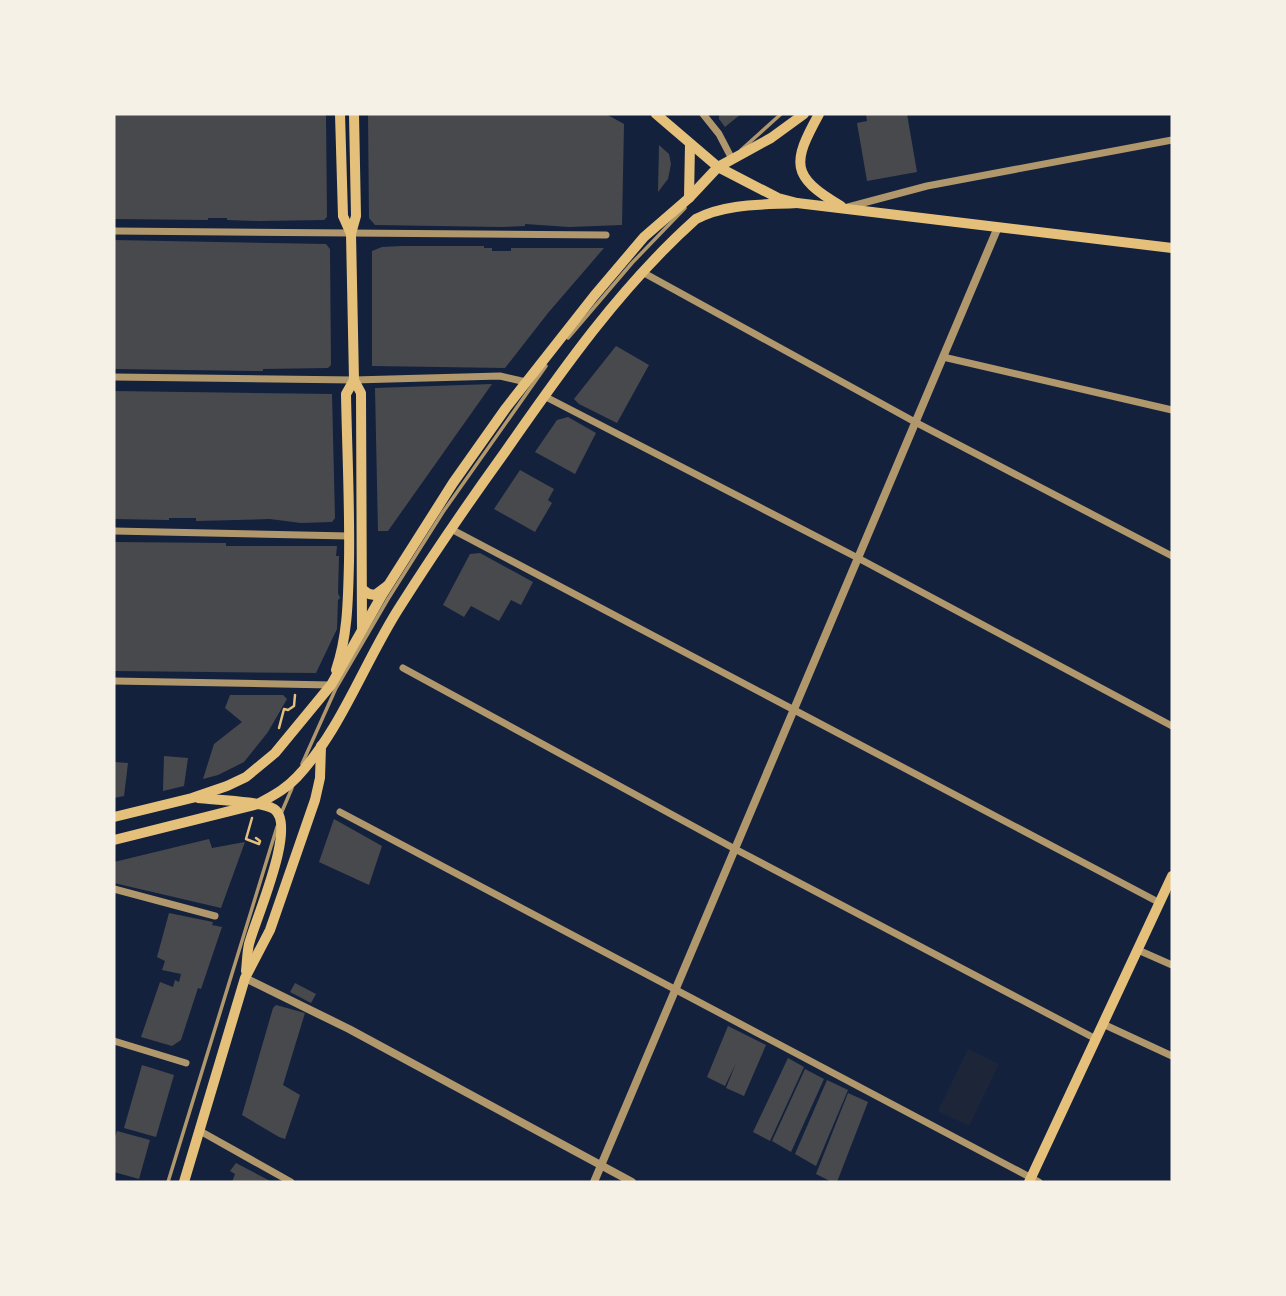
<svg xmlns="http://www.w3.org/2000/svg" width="1286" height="1296" viewBox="0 0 1286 1296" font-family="'IBM Plex Serif',serif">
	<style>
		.green { fill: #1d2539 }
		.building { fill: #48494c }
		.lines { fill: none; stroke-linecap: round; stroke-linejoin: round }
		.path { stroke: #e5c07b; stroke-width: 2.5 }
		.service { stroke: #b1986c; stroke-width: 3.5 }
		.minor { stroke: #b1986c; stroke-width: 7 }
		.tertiary { stroke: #b1986c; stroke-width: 8 }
		.secondary { stroke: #e5c07b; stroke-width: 10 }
		.primary { stroke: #e5c07b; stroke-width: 10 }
	</style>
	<rect width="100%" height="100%" fill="#14213d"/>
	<polygon class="green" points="968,1049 999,1064 969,1126 938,1111"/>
	<g class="building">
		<polygon points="114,114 326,114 327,217 324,220 259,221 227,220 227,218 208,218 208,220 114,219"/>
		<polygon points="368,114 606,114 624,124 622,225 569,227 525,224 525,226 501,227 375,225 369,218"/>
		<polygon points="719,114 741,114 725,127 719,119"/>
		<polygon points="866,114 907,114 917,172 867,181 857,123 867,121"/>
		<polygon points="659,145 669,154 671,164 668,179 658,192"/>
		<polygon points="114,240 326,244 330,249 331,365 328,368 263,369 263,371 114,369"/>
		<polygon points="402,246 484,246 484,248 492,248 492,251 511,251 511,248 604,248 548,313 505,368 372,366 372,251 382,247"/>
		<polygon points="616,346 649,365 617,423 579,404 574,399"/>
		<polygon points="492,384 388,531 378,531 375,388"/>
		<polygon points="114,391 332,394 335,518 332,522 301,523 270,519 196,521 196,518 169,518 169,520 114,519"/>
		<polygon points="568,417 596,433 575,474 535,452 557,420"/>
		<polygon points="520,470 554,489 548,500 552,503 535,532 494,509"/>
		<polygon points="114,542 226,543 226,546 337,546 336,556 339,556 338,593 340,598 338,600 337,629 316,673 114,671"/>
		<polygon points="480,553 533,582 521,605 511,600 499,621 471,606 464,617 443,605 470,554"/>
		<polygon points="230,695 283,695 287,699 268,732 244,762 218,775 203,779 214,744 242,722 225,708"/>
		<polygon points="164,756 188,758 184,786 163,791"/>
		<polygon points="114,762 128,763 124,796 114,798"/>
		<polygon points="334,819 382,846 369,885 319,862"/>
		<polygon points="209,839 212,848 245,842 221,908 114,883 114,862"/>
		<polygon points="169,913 213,922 212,925 222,927 201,989 198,988 181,1040 172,1046 141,1037 160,982 173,987 175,980 179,982 181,974 162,970 165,961 157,957"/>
		<polygon points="295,983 316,994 311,1003 290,992"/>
		<polygon points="276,1005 305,1013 283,1085 300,1095 285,1139 279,1137 242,1115 273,1008"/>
		<polygon points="728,1026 766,1045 744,1096 726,1088 736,1063 725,1086 707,1077"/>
		<polygon points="788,1058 804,1067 770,1141 753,1132"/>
		<polygon points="142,1065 174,1075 156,1137 124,1128"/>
		<polygon points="805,1069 824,1079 791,1152 772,1141"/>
		<polygon points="827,1080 848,1090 816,1166 795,1154"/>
		<polygon points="848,1093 868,1102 837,1182 832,1182 816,1174"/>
		<polygon points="117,1131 150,1140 139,1179 114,1172 114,1141"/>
		<polygon points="236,1163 272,1182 232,1182 235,1174 230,1171"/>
	</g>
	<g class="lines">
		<g class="path">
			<polyline points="279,728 284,709 288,710 294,706 295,695"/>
			<polyline points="252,818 246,839 259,844 260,841 256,838"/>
		</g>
		<g class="service">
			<polyline points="741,150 781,114"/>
			<polyline points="568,338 632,263 685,208"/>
			<polyline points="302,764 336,688 388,599 443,512 546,366"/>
			<polyline points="280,816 292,788"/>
			<polyline points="168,1182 277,827"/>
		</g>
		<g class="minor">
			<polyline points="703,114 719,134 732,159"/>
			<polyline points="848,207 927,186 1172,140"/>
			<polyline points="114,231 606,235"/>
			<polyline points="644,273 915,422 1172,556"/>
			<polyline points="943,357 1172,410"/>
			<polyline points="114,377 354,380 500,376 526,382"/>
			<polyline points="544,396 858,558 1172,726"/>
			<polyline points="451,529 1160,903"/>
			<polyline points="114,531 349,536"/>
			<polyline points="403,668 735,849 1096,1039"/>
			<polyline points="114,681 331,685"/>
			<polyline points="340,812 1039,1182"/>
			<polyline points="114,889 215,916"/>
			<polyline points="1138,950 1172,965"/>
			<polyline points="1103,1024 1172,1056"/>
			<polyline points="114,1041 186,1063"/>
			<polyline points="200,1131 291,1182"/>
		</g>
		<g class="tertiary">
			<polyline points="245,978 349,1029 632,1182"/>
			<polyline points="594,1182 998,227"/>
		</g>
		<g class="secondary">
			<polyline points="340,114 343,216 351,234"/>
			<polyline points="354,114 356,216 351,234 354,380 361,393 362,628"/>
			<polyline points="656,114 718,167"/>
			<polyline points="689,198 690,144"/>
			<polyline points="362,589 369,594 375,595 387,586"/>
			<path d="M 336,670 C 348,635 348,599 349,562 C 350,506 347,450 346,394 L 354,380"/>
			<polyline points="1029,1182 1172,876"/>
		</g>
		<g class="primary">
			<path d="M 819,114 C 792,163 790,176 841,206"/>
			<polyline points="718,167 778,198 797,203 1172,248"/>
			<path d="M 198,798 C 215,800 261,801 274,809 C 298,825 255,920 249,944 C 247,953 247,962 246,971"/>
			<polyline points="114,817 192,798 227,786 246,777 275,753 331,685 382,595 453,483 506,408 594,296 644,237 689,198 718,167 771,138 804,114"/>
			<path d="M 114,840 L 258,804 C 272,796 286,789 297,777 C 342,729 365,660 401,605 C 434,553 469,502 505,452 C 562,370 621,286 696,219 C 726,203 764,205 797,203"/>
			<polyline points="184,1182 245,978 270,930 315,800 320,778 321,746"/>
		</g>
	</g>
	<rect width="1286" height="1296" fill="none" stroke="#f6f1e7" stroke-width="231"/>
</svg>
